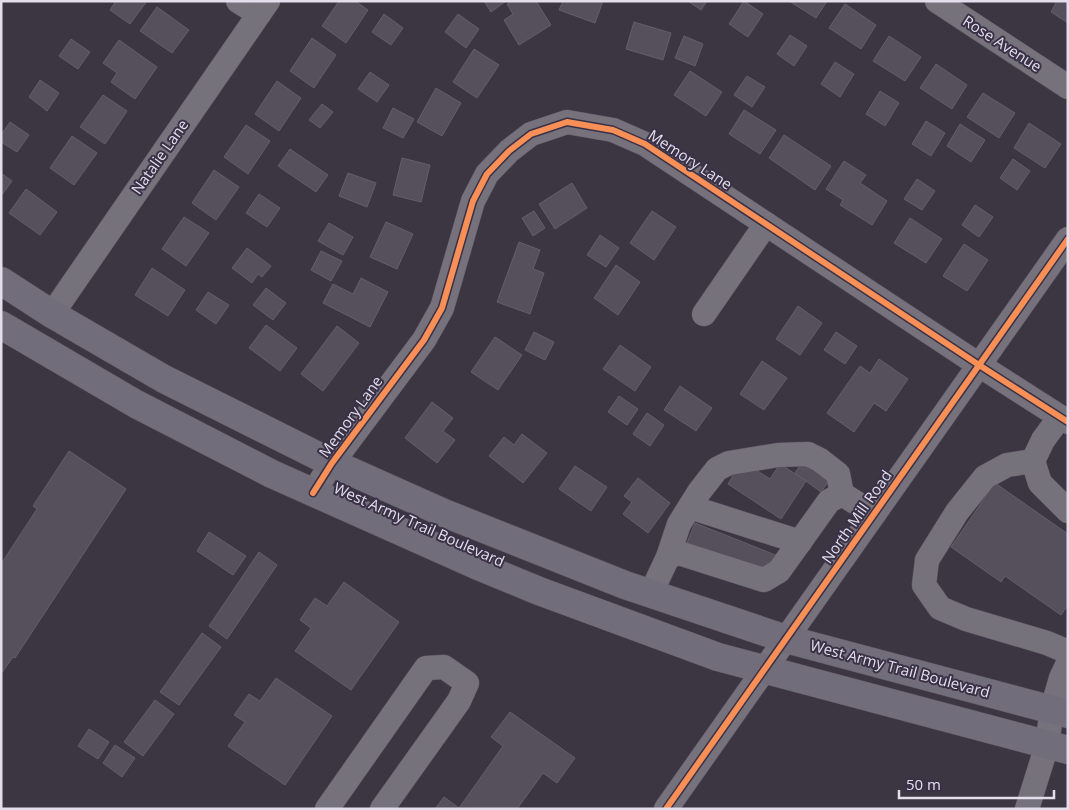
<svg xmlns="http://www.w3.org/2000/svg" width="1069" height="810" viewBox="0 0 1069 810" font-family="'Open Sans',sans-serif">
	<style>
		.building { fill: #55505c; stroke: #635f69 }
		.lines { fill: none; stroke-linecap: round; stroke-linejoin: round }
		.minor-casing { stroke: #59545f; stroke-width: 25 }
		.major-casing { stroke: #59545f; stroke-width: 29 }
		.minor { stroke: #76727b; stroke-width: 24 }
		.major { stroke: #726d7a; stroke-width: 28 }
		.cycleway-casing { stroke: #3a3147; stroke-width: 9 }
		.cycleway { stroke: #f78f57; stroke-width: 6 }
		.labels { text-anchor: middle; stroke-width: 4; stroke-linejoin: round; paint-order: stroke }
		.street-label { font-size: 15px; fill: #e3deec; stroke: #3a3147 }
	</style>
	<rect width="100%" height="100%" fill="#3b3642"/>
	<g class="building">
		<polygon points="116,1 147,1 130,24 110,10"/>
		<polygon points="339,1 355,1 368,10 346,43 322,26"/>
		<polygon points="484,1 506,1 491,12"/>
		<polygon points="512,1 536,1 551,25 519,45 504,20 513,14 507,4"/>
		<polygon points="563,1 603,1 595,23 559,10"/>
		<polygon points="688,1 707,1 701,10"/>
		<polygon points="744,1 763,14 748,37 729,24"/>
		<polygon points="789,1 827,1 816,18"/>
		<polygon points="1057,1 1068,1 1068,23 1051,12"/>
		<polygon points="845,4 876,25 861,49 829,28"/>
		<polygon points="157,7 189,30 172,53 140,31"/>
		<polygon points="384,14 403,28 391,45 372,32"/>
		<polygon points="458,14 479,29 466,48 445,32"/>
		<polygon points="634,22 671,33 663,60 626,49"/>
		<polygon points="790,35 807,46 794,66 777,54"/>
		<polygon points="684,36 703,44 695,66 675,58"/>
		<polygon points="889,36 921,57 905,81 873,61"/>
		<polygon points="312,38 336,55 314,88 290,71"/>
		<polygon points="71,39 90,52 78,69 59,56"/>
		<polygon points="119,40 157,67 135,99 111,82 117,73 103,63"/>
		<polygon points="474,49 499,65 477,98 453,82"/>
		<polygon points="835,62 854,74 840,97 821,84"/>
		<polygon points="936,64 967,85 952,109 920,88"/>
		<polygon points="690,71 722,92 706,116 674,95"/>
		<polygon points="370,72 389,85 377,102 358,89"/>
		<polygon points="747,76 765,87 752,107 734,95"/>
		<polygon points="40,80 59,93 47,111 29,97"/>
		<polygon points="277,81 301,98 279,131 255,114"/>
		<polygon points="436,88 461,103 442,136 417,122"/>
		<polygon points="880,91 899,103 885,126 866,114"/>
		<polygon points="983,93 1015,113 999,138 967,117"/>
		<polygon points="103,95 127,111 105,144 80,127"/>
		<polygon points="322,104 333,112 320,128 309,120"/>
		<polygon points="393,108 414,119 403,138 383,128"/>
		<polygon points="744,110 776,130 760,154 729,134"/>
		<polygon points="926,121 945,133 931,156 912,144"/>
		<polygon points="10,122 29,135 17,152 1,142 1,135"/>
		<polygon points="1029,123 1061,144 1045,168 1014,148"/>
		<polygon points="960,124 985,140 971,162 947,146"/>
		<polygon points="246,125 270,141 248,174 224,157"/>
		<polygon points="784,135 831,166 815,190 769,158"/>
		<polygon points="72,136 97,153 74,185 50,168"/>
		<polygon points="290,149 328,175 316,192 278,166"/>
		<polygon points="402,158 430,165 421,202 393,195"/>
		<polygon points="1013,159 1030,171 1017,190 1000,178"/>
		<polygon points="844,161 866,175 860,183 887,201 872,225 840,205 843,200 826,189"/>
		<polygon points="214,170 239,187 216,220 192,203"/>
		<polygon points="1,173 12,181 1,196"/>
		<polygon points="348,173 376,183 367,207 339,196"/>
		<polygon points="917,179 935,191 922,210 904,199"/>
		<polygon points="572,183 587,208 555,229 539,204"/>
		<polygon points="26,189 57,212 40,235 9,213"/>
		<polygon points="259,194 280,208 267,227 246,213"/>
		<polygon points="975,205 993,217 979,237 962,225"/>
		<polygon points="534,211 545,228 533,236 522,218"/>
		<polygon points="652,211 676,227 654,260 630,243"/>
		<polygon points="184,217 209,233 186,266 162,249"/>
		<polygon points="910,218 942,239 926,263 894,243"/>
		<polygon points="386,222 413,234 397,269 370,257"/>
		<polygon points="329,223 353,237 343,255 318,241"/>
		<polygon points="600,235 619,248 606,267 587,255"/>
		<polygon points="519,242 540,250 533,269 544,273 530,314 497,302"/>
		<polygon points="964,244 988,260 967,291 943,276"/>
		<polygon points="247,248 271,266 262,277 258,274 252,283 232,268"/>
		<polygon points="321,251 342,261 331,281 311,270"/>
		<polygon points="616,265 640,282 618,315 594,298"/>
		<polygon points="152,268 185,290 168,316 135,295"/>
		<polygon points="361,278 388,292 370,327 323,303 333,284 353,294"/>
		<polygon points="266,288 286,303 273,320 253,305"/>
		<polygon points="208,292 229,305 216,324 196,310"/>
		<polygon points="798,306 822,323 800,355 776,339"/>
		<polygon points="266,325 297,348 280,371 249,348"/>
		<polygon points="337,326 359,343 323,391 301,374"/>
		<polygon points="534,332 554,342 545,360 525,350"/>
		<polygon points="836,332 857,346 845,364 824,350"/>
		<polygon points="495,337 522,355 498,390 471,372"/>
		<polygon points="620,345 651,367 635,391 603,369"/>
		<polygon points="879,359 908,379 886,411 874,403 854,432 827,413 860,366 870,373"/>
		<polygon points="762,361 787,378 764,410 740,394"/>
		<polygon points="680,386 712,408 696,431 664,410"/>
		<polygon points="619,396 638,409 627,425 608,412"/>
		<polygon points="432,402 453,418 443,431 455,440 437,463 405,438"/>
		<polygon points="647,413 664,425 650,446 633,434"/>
		<polygon points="522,434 547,453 523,483 489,456 504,437 514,445"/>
		<polygon points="69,451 126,489 15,658 13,657 1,674 1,564 37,509 33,506"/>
		<polygon points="806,457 832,476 821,492 795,473"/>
		<polygon points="742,461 770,479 780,464 806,481 781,519 728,484"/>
		<polygon points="575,466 607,487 591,511 559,489"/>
		<polygon points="638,478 670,503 648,533 623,514 632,502 624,496"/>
		<polygon points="995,483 1068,534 1068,605 1061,615 1005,576 1001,582 951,547"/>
		<polygon points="695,523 783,558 775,578 687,543"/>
		<polygon points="209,532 246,556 233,575 197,551"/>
		<polygon points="259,552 277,565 227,639 209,626"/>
		<polygon points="344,582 399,622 351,690 295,651 311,628 300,620 315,598 327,606"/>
		<polygon points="202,633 221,647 179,705 160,692"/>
		<polygon points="276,678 332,716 285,785 228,746 245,722 234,715 249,694 260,701"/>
		<polygon points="155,700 174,714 143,756 124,742"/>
		<polygon points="510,712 575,758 557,783 543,773 517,809 435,809 444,797 459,808 503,746 491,737"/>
		<polygon points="89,729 109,742 98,759 78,746"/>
		<polygon points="115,745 135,758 122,777 103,763"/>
	</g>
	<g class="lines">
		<defs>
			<g id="minor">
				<polyline points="238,1 259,14"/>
				<polyline points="937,1 1068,87"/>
				<polyline points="52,314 268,1"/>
				<polyline points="704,314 766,224"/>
				<polyline points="1060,417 1043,440 1033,461 1040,483 1068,511"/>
				<polyline points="1033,461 1007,465 985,477 957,512 927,560 924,585 940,608 966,619 1047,643 1068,652"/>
				<polyline points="313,493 332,463 424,340 442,308 473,201 487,174 509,151 531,134 567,122 613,130 645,144 979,365 1068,422"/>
				<polyline points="690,507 800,542"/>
				<polyline points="668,557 679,524 699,492 717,469 729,463 778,455 808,454 820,460 838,474 842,494"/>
				<polyline points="651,593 668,557 679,553 764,580 779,571 829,501 842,494 874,514"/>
				<polyline points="327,809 426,668 444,667 467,683 459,701 382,809"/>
				<polyline points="666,809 1068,239"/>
				<polyline points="1027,809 1047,745 1052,709 1061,678 1068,663"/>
			</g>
			<g id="major">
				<polyline points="1,281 52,314 164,379 332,463 444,513 625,585 786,639 1068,714"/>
				<polyline points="1,325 136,404 272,474 476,565 539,591 718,657 1068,750"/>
			</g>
		</defs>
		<use href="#minor" class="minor-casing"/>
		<use href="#major" class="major-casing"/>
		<use href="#minor" class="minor"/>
		<use href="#major" class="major"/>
		<defs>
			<g id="cycleway">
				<polyline points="313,493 332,463 424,340 442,308 473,201 487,174 509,151 531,134 567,122 613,130 645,144 979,365 1068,422"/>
				<polyline points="666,809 1068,239"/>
			</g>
		</defs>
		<use href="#cycleway" class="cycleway-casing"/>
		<use href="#cycleway" class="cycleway"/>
	</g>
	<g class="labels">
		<g class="street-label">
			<text transform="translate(1002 44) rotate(33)" y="5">Rose Avenue</text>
			<text transform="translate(160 157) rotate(-55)" y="5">Natalie Lane</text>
			<text transform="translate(690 160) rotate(33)" y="5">Memory Lane</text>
			<text transform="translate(351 417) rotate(-54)" y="5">Memory Lane</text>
			<text transform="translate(857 517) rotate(-55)" y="5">North Mill Road</text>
			<text transform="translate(419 525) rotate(24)" y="5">West Army Trail Boulevard</text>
			<text transform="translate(900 669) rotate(15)" y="5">West Army Trail Boulevard</text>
		</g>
	</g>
	<rect width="1069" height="810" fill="none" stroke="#e3deec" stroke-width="5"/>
	<path d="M899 790v8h155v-8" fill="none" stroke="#e3deec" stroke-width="2.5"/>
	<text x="906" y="790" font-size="15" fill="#e3deec" stroke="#3a3147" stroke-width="4" paint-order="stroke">50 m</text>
</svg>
